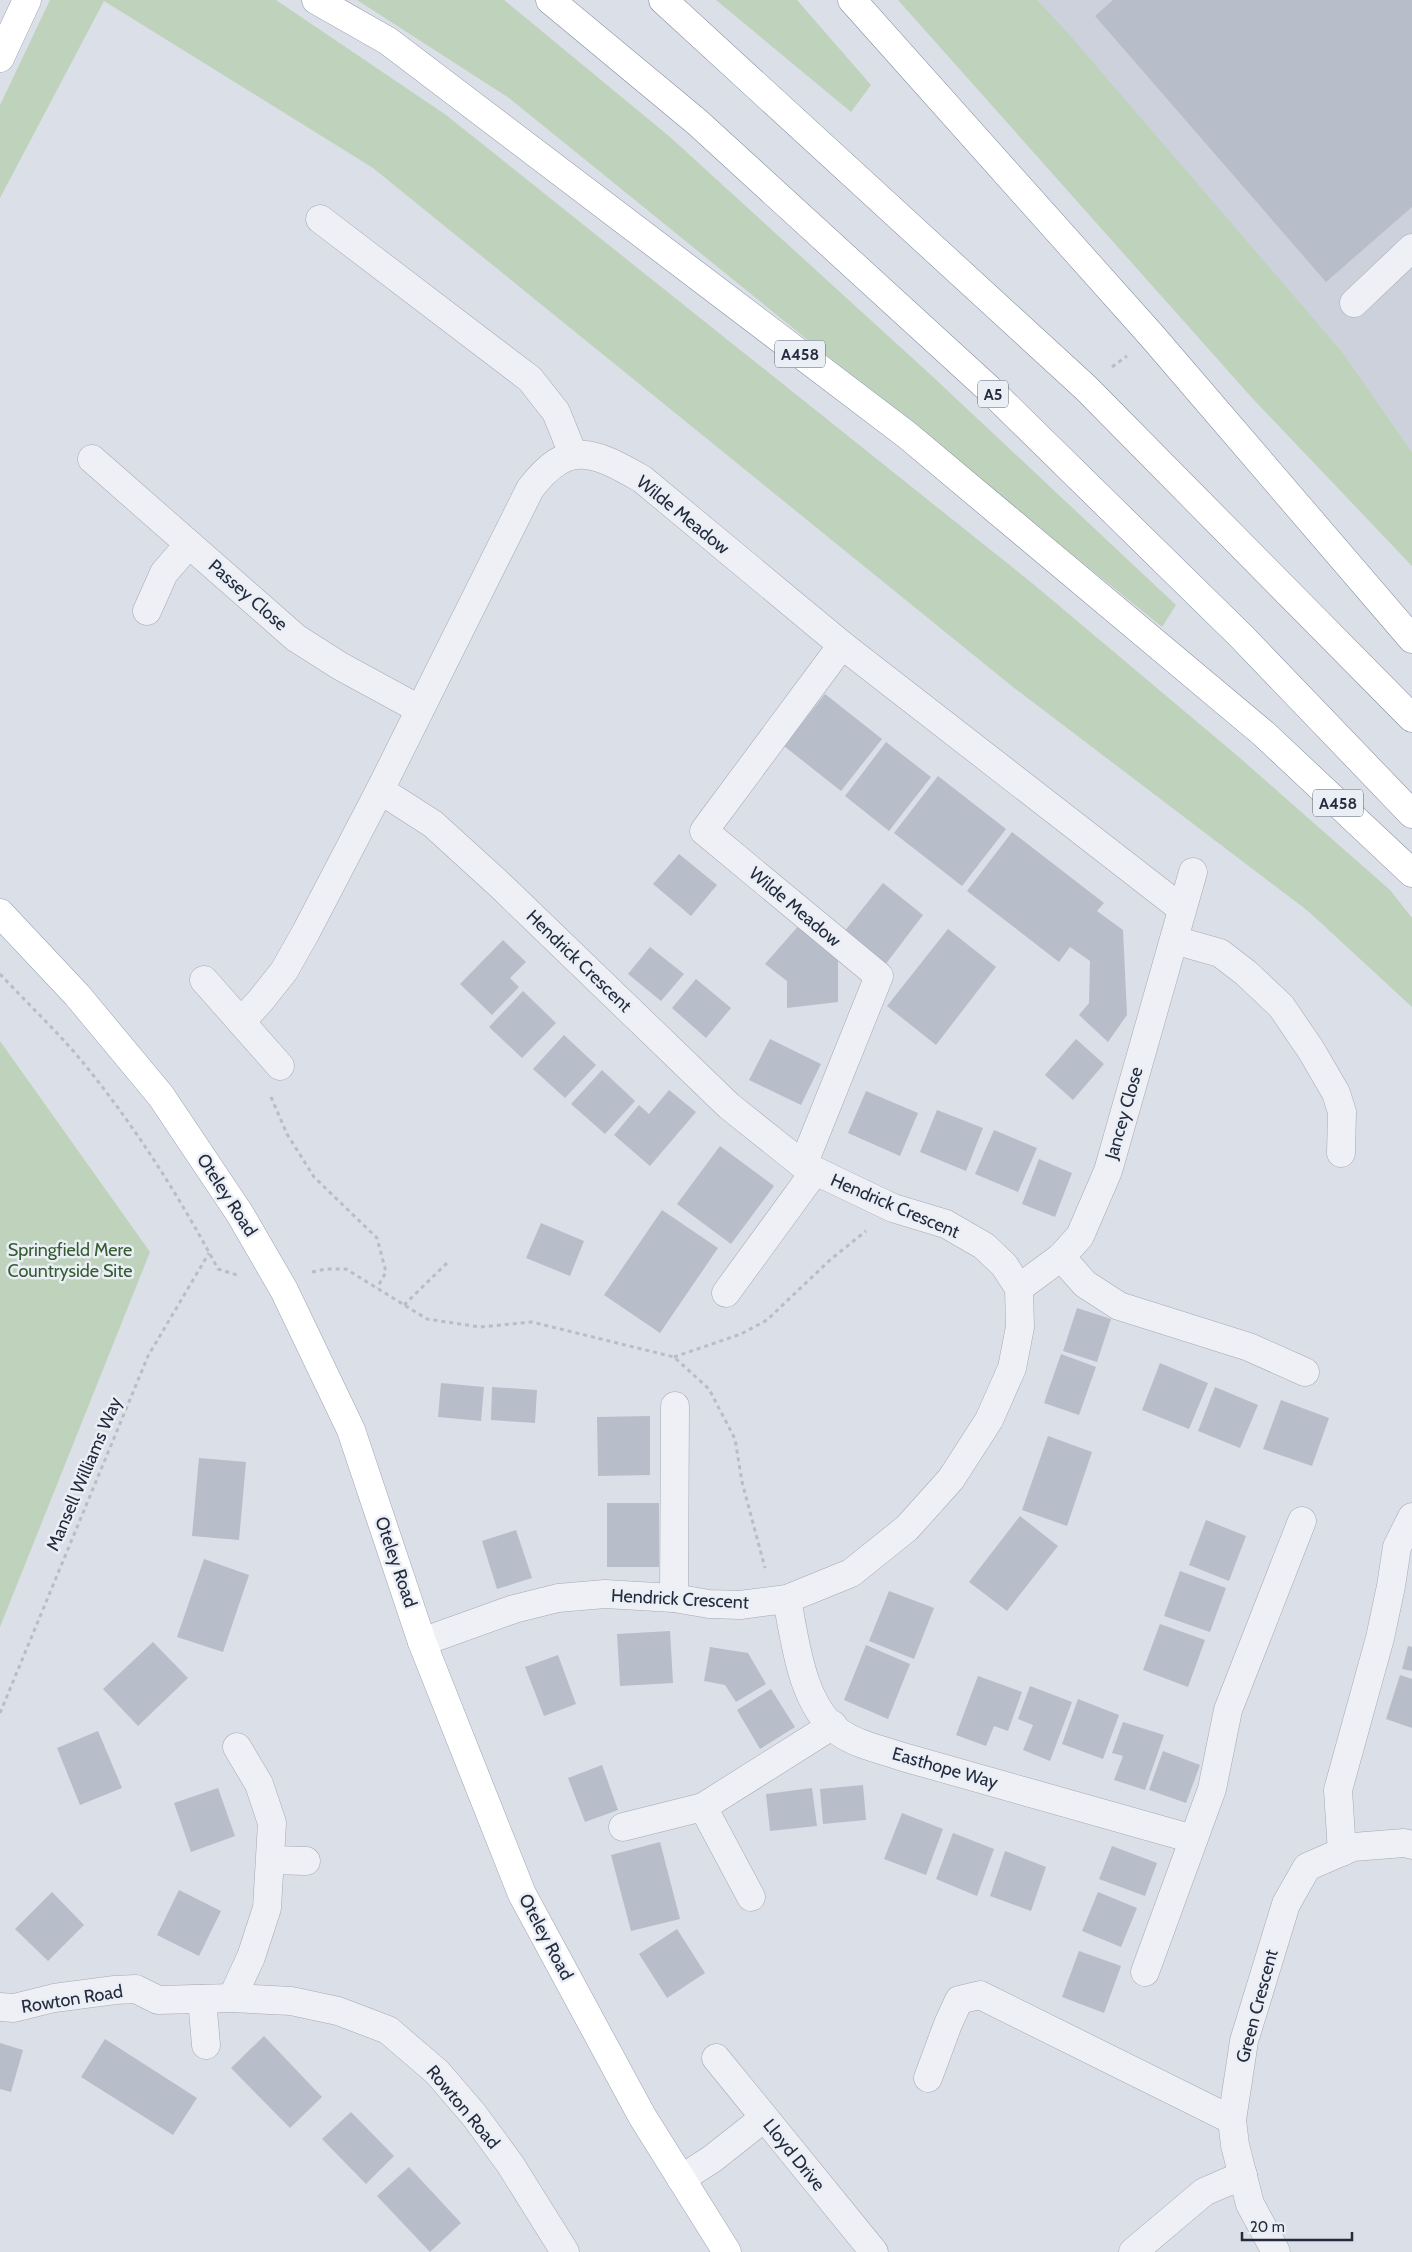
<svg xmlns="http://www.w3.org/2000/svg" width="1412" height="2252" viewBox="0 0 1412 2252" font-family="Cabin,sans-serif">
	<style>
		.built { fill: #cdd1dc }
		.green { fill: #bfd2bb }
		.building { fill: #b8bdca }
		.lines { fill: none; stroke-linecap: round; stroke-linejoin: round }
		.minor-casing { stroke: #a4a9b4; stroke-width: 29 }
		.major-casing { stroke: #99a2b4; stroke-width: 29 }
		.highway-casing { stroke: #818b9f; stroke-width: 29 }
		.path { stroke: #b9bdc5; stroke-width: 3; stroke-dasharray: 4 4; stroke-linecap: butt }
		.minor { stroke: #eef0f5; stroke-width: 28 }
		.major { stroke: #fff; stroke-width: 28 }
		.highway { stroke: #fff; stroke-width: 28 }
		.labels { text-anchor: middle; stroke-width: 5; stroke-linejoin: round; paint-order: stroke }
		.shield { fill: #eaeef5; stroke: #5f6675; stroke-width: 1 }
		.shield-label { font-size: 16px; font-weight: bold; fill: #242b3e }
		.street-label { font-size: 18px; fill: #242b3e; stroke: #eaeef5 }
		.park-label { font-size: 18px; fill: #355b30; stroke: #eaeef5 }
	</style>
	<rect width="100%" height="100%" fill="#dbdfe7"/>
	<polygon class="built" points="1037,0 1412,0 1412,452 1343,353"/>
	<g class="green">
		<polygon points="50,0 276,0 446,115 1032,583 1240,758 1390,890 1412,918 1412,1007 1308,911 1013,687 373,168 104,1 0,198 0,105"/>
		<polygon points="357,0 504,0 670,137 932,376 1176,605 1162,627 509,98"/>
		<polygon points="716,0 797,0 871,85 851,112"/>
		<polygon points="898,0 1037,0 1067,32 1343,353 1412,452 1412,566 1253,399"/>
		<polygon points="0,1041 150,1252 0,1627"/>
	</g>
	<g class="building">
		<polygon points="1113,0 1412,0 1412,207 1326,282 1095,16"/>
		<polygon points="825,694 882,739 841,791 784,746"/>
		<polygon points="886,742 931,777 889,831 845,796"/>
		<polygon points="938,776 1006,829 962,886 894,833"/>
		<polygon points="1012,832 1104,903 1097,911 1123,930 1127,1015 1108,1042 1079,1015 1089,1003 1090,961 1070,947 1059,962 967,891"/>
		<polygon points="679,854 717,885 691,916 653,884"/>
		<polygon points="883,883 923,915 885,965 844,932"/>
		<polygon points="801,923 838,956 838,1002 787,1008 787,981 765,964"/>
		<polygon points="948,929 996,967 936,1045 887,1006"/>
		<polygon points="503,940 526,962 510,978 519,987 492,1015 460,984"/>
		<polygon points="650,947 684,974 661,1001 628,974"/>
		<polygon points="696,979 731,1008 706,1038 672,1008"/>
		<polygon points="523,991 556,1023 522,1058 489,1027"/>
		<polygon points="564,1035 596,1065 565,1098 533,1069"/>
		<polygon points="770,1039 821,1064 801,1105 749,1080"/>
		<polygon points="1076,1039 1104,1064 1073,1100 1045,1075"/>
		<polygon points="602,1070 635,1101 605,1134 571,1104"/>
		<polygon points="669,1090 696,1112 650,1166 614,1135 639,1105 649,1114"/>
		<polygon points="866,1091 918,1113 900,1156 848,1133"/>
		<polygon points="937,1110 983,1128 966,1171 920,1152"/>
		<polygon points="994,1130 1037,1148 1018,1192 975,1174"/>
		<polygon points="720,1146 774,1186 731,1244 677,1204"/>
		<polygon points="1039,1159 1072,1173 1055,1217 1022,1204"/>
		<polygon points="662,1210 718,1248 660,1333 604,1295"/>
		<polygon points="541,1223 584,1241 570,1276 526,1258"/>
		<polygon points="1077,1308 1111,1319 1097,1362 1063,1351"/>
		<polygon points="1061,1354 1096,1367 1079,1415 1044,1403"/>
		<polygon points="1160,1363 1208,1383 1189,1429 1142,1410"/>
		<polygon points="441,1383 484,1387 481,1421 438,1417"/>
		<polygon points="492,1387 537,1390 535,1423 491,1420"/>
		<polygon points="1215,1387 1258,1405 1240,1448 1198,1431"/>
		<polygon points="1281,1400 1329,1418 1312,1466 1263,1449"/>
		<polygon points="650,1416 650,1475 598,1476 597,1417"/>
		<polygon points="1048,1436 1092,1452 1067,1526 1022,1510"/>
		<polygon points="199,1458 246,1462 239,1540 192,1536"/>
		<rect x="607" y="1503" width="52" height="64"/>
		<polygon points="1020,1516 1058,1546 1007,1611 969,1582"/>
		<polygon points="1206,1520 1246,1536 1229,1581 1189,1565"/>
		<polygon points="516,1530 532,1578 497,1589 482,1541"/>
		<polygon points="204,1559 249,1575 223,1652 177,1637"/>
		<polygon points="1180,1571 1226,1588 1210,1632 1164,1616"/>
		<polygon points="889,1591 934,1608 914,1659 869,1641"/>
		<polygon points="1160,1624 1205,1640 1188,1687 1143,1670"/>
		<polygon points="670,1631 673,1683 620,1686 617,1634"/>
		<polygon points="153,1642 188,1678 138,1726 103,1689"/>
		<polygon points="866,1645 910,1664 888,1719 844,1700"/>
		<polygon points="1408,1646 1412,1647 1412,1671 1402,1669"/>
		<polygon points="710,1647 748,1653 766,1684 736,1702 725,1685 704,1681"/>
		<polygon points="558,1655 576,1704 544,1716 525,1667"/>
		<polygon points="1400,1675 1412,1679 1412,1728 1386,1719"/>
		<polygon points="978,1676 1022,1692 1008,1731 994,1726 986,1746 956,1735"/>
		<polygon points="1030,1686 1072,1702 1050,1761 1023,1750 1033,1725 1018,1719"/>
		<polygon points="771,1689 795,1727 760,1749 737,1710"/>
		<polygon points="1078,1699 1119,1715 1103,1759 1062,1744"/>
		<polygon points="1123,1722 1164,1735 1145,1790 1114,1780 1123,1756 1112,1753"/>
		<polygon points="98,1731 122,1788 80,1805 57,1748"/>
		<polygon points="1163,1751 1200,1765 1186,1803 1149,1790"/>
		<polygon points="602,1765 618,1810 585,1822 568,1778"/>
		<polygon points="863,1785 866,1820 823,1824 820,1789"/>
		<polygon points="218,1788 235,1836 191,1852 174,1803"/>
		<polygon points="812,1788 817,1826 770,1831 766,1794"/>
		<polygon points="902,1813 943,1829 926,1875 884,1859"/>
		<polygon points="953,1833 994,1849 977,1896 936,1879"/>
		<polygon points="660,1842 680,1919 631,1931 611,1855"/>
		<polygon points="1112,1846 1157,1863 1145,1896 1099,1879"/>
		<polygon points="1005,1851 1046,1867 1031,1911 990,1896"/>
		<polygon points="179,1890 221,1911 199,1956 157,1935"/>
		<polygon points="52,1892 84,1925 48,1961 15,1929"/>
		<polygon points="1098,1892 1137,1908 1121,1947 1082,1931"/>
		<polygon points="677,1929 705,1973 667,1998 639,1954"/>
		<polygon points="1079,1951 1121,1966 1104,2013 1062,1997"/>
		<polygon points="264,2036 322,2097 290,2128 231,2068"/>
		<polygon points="105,2039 197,2098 173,2135 81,2077"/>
		<polygon points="0,2043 23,2050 11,2092 0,2089"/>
		<polygon points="351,2112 394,2156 366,2184 322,2139"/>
		<polygon points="409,2167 461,2223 430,2252 377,2196"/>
	</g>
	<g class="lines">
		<defs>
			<g id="minor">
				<polyline points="320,219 530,379 556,412 573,454"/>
				<polyline points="1354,303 1412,248"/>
				<polyline points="92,459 296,638 340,666 419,709"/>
				<polyline points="147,611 164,573 189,544"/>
				<polyline points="380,790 433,824 501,886 729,1106 803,1165 893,1208 946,1224 984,1246 1004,1265 1019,1288 1020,1327 1012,1368 989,1420 951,1479 907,1528 851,1573 787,1599 740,1605 709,1604 674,1598 605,1594 558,1598 514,1609 422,1642"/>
				<polyline points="1174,940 1220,953 1246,973 1281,1006 1311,1050 1336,1093 1342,1112 1341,1153"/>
				<polyline points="204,980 280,1066"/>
				<path d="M 241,1022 L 261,1000 L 284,971 L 306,932 L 380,790 L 530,489 C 568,439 593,451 642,479 L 842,645 L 1182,909"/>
				<polyline points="803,1165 879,976 704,831 842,645"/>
				<polyline points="1061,1257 1085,1284 1119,1306 1249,1347 1305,1372"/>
				<polyline points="1019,1288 1061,1257 1080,1236 1108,1171 1193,872"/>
				<polyline points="726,1293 815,1171"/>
				<polyline points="674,1598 675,1406"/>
				<path d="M 787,1599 C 795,1641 802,1706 839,1732 C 857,1745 883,1750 903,1757 L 1193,1839"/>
				<polyline points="623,1827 703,1807"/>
				<polyline points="1342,1852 1338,1790 1380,1638 1391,1586 1397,1547 1412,1517"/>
				<polyline points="271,1860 306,1861"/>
				<polyline points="751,1897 703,1807 833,1725"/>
				<polyline points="1145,1972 1212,1789 1228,1710 1302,1521"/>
				<polyline points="232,1998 251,1957 267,1908 272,1823 259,1784 237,1747"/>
				<polyline points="202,1999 206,2045"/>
				<polyline points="0,2007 14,2008 54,1998 115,1990 136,1989 158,2000 232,1998 291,2001 338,2011 388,2030 437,2072 474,2115 510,2164 565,2252"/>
				<polyline points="716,2058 874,2252"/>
				<polyline points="928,2078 948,2024 959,2000 980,1995 1232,2120"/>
				<polyline points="681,2179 712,2159 764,2118"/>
				<polyline points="1133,2252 1204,2192 1243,2175"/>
				<polyline points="1276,2252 1250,2204 1235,2145 1232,2120 1244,2041 1286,1904 1307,1867 1353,1847 1404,1843 1412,1845"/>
			</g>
			<g id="major">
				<polyline points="0,58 27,0"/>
				<polyline points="0,913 77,995 161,1096 240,1214 284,1290 351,1430 422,1642 522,1894 642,2116 727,2252"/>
			</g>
			<g id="highway">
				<polyline points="316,0 388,41 907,435 1264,734 1412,873"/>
				<polyline points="550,0 697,122 989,389 1241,636 1412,814"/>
				<polyline points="663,0 1086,388 1412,718"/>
				<polyline points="852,0 1152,336 1412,639"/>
			</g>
		</defs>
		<use href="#minor" class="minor-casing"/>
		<use href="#major" class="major-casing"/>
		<use href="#highway" class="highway-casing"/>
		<g class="path">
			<polyline points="1112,367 1127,356"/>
			<path d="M 0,974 C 28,1004 59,1033 85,1065 C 137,1129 180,1198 218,1269 L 237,1275"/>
			<polyline points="271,1097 287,1134 314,1177 377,1238 386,1272 377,1288"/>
			<polyline points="312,1272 326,1269 346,1269 427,1319 480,1327 532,1322 674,1357 709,1389 735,1439 742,1482 765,1568"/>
			<polyline points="404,1305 447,1263"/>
			<polyline points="674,1357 741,1334 767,1320 831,1259 866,1231"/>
			<polyline points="0,1713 148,1356 209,1253"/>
		</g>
		<use href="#minor" class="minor"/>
		<use href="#major" class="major"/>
		<use href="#highway" class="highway"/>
	</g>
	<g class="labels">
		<g class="shield">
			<rect x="775" y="340.5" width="50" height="27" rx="4"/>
			<rect x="978" y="380.5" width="30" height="27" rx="4"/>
			<rect x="1313" y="789.5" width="50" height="27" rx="4"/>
		</g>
		<g class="shield-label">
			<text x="800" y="360">A458</text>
			<text x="993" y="400">A5</text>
			<text x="1338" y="809">A458</text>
		</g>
		<g class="street-label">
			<text transform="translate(683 515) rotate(39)" y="6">Wilde Meadow</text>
			<text transform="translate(248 595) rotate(41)" y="6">Passey Close</text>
			<text transform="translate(795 907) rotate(40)" y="6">Wilde Meadow</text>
			<text transform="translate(579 961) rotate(44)" y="6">Hendrick Crescent</text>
			<text transform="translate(1124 1113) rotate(-74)" y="6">Jancey Close</text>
			<text transform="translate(227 1195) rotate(57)" y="6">Oteley Road</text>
			<text transform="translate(895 1206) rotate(23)" y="6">Hendrick Crescent</text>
			<text transform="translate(84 1474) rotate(-67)" y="6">Mansell Williams Way</text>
			<text transform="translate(396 1562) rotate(71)" y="6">Oteley Road</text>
			<text transform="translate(680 1599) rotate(3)" y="6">Hendrick Crescent</text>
			<text transform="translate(945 1768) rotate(16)" y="6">Easthope Way</text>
			<text transform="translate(546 1937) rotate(62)" y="6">Oteley Road</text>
			<text transform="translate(72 1999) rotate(-9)" y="6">Rowton Road</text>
			<text transform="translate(1257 2006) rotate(-75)" y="6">Green Crescent</text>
			<text transform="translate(463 2107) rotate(50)" y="6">Rowton Road</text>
			<text transform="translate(794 2155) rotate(51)" y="6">Lloyd Drive</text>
		</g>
		<g class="park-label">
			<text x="70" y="1256">Springfield Mere<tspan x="70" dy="21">Countryside Site</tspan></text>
		</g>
	</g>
	<path d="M1242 2232v8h110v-8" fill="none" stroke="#242b3e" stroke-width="2.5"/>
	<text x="1250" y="2232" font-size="15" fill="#242b3e" stroke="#eaeef5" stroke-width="4" paint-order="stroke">20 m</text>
</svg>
